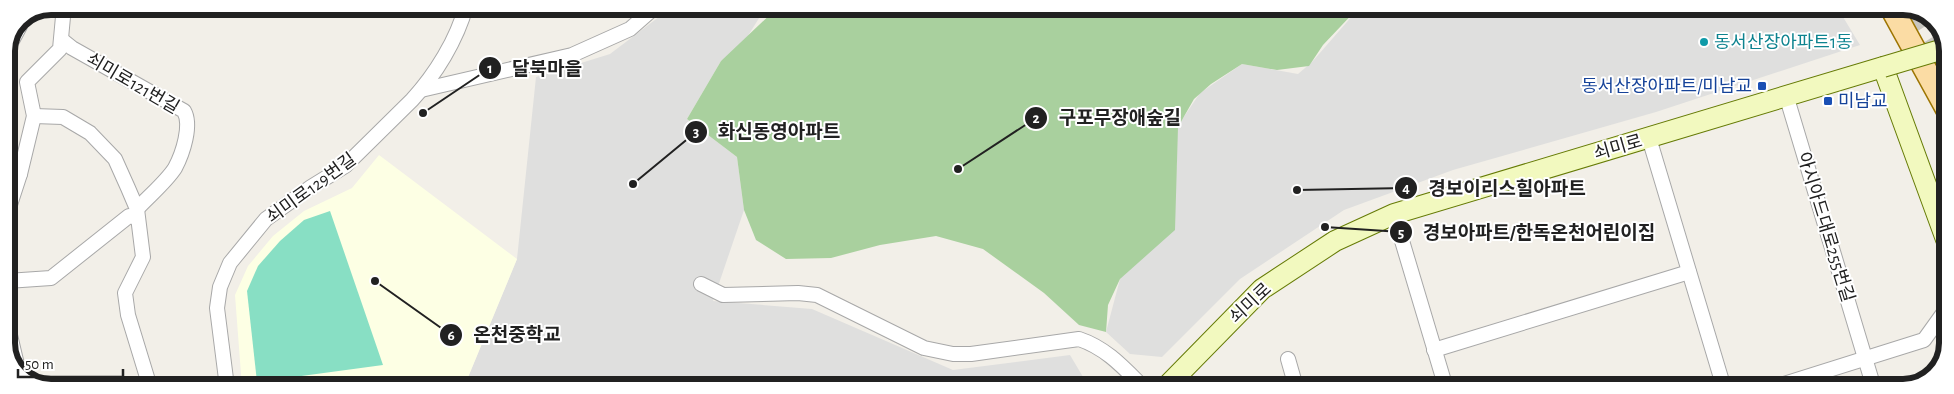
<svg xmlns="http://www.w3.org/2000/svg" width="1954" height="394" viewBox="0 0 1954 394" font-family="'Alegreya Sans','Noto Sans KR',sans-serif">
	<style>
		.residential { fill: #dfdfde }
		.education { fill: #fdffe4 }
		.forest { fill: #a9d09e }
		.pitch { fill: #88dfc4 }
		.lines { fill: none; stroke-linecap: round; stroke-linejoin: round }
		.highway-tunnel { stroke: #c8c6c0; stroke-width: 26; stroke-dasharray: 26 13; stroke-linecap: butt }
		.street-casing { stroke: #a8a8a8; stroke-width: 16 }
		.secondary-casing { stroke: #667b06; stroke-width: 22 }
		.primary-casing { stroke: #9d7502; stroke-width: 25 }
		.street { stroke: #fff; stroke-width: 14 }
		.secondary { stroke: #f2f9bf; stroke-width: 20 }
		.primary { stroke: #fbdca4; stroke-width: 22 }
		.secondary-bridge-casing { stroke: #667b06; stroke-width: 22; stroke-linecap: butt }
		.secondary-bridge { stroke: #f2f9bf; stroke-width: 20 }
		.culture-dot { fill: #0f9aa8; stroke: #fff; stroke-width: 2 }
		.transit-dot { fill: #1a4fb4; stroke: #fff; stroke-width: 2 }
		.labels { text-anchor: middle; stroke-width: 4; stroke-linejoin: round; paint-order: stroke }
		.culture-label { font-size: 18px; fill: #0d838f; stroke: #fff; text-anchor: start }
		.street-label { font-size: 18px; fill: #212121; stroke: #fff }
		.transit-label { font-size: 18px; fill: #164399; stroke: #fff; text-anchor: end }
		.rim { fill: none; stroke: #212121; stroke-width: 6 }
		.leader { fill: none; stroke: #212121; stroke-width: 2 }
		.callout-dot { fill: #212121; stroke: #fff; stroke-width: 2 }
		.mark-label { font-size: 15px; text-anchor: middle; font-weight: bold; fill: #fff }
		.callout-label { font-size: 19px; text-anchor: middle; font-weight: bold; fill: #212121; stroke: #fff; stroke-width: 4; stroke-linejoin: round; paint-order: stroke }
	</style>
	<rect width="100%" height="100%" fill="#f2efe8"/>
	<g class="residential">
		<polygon points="672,7 766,7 739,50 721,61 687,119 737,157 744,210 713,301 812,309 953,370 1070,355 1089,387 464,387 517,259 536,77 610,54"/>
		<polygon points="1360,7 1837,7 1860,45 1656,112 1453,170 1344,210 1240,279 1162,357 1130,354 1106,332 1120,279 1177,166 1177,127 1200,93 1242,64 1298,74 1312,62"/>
	</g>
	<polygon class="education" points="379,155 517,259 464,387 242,387 235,295 248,266 273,236 304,211 352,188"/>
	<polygon class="forest" points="778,7 1359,7 1323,45 1309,66 1277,70 1242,64 1211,84 1194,99 1178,127 1175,230 1120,279 1108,305 1106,332 1079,325 1044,293 983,249 936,236 880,245 831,258 786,259 756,240 744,210 737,157 687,119 721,61"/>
	<polygon class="pitch" points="330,211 383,365 257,382 247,291 258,266 280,241 304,220"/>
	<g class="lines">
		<polyline class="highway-tunnel" points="1907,7 1947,70"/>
		<defs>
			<g id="street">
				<path d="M 62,40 L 72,48 L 184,111 C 192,125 183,153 175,168 C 166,182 149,196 137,209"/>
				<polyline points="6,52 20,26 19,21"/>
				<polyline points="421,90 572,55 630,29 655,7"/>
				<polyline points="1786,95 1874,388"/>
				<polyline points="34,116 63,117 90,133 115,159 128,188 137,209 143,257 125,293 128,315 150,387"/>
				<polyline points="1649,138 1724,388"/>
				<polyline points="6,146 20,174 6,217"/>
				<polyline points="20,174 34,116 27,82 60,49 64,6"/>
				<polyline points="1394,214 1446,388"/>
				<polyline points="7,264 10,335 19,373"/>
				<polyline points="7,281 51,278 129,216 137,218"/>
				<path d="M 701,284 L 723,295 L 798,293 L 817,295 L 924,348 L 953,354 L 971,354 L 1079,339 C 1106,348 1123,367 1143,387"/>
				<polyline points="1434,350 1689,272"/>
				<polyline points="1288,359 1296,387"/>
				<path d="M 227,387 L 217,308 L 220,287 L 230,263 L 266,219 L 311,187 L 345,166 L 412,100 C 435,75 457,40 466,6"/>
				<polyline points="1771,388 1924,340 1947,308"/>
			</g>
			<polyline id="secondary" points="1166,387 1262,289 1335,241 1394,214 1883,67 1947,242"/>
			<polyline id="primary" points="1891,7 1947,109"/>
		</defs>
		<use href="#street" class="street-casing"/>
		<use href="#secondary" class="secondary-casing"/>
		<use href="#primary" class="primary-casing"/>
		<use href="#street" class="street"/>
		<use href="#secondary" class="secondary"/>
		<use href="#primary" class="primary"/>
		<defs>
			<polyline id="secondary-bridge" points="1883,67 1947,48"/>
		</defs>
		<use href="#secondary-bridge" class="secondary-bridge-casing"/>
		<use href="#secondary-bridge" class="secondary-bridge"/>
	</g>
	<circle class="culture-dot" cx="1704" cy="42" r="5"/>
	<g class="transit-dot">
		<rect x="1757" y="81" width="10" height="10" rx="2.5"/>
		<rect x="1823" y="96" width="10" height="10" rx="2.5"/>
	</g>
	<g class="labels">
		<g class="culture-label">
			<text x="1714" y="48">동서산장아파트1동</text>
		</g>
		<g class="street-label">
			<text transform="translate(133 83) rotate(30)" y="6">쇠미로121번길</text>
			<text transform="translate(1618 147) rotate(-16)" y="6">쇠미로</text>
			<text transform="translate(311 188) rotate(-36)" y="6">쇠미로129번길</text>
			<text transform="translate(1826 227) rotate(73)" y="6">아시아드대로255번길</text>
			<text transform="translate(1250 303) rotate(-43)" y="6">쇠미로</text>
		</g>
		<g class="transit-label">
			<text x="1752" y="92">동서산장아파트/미남교</text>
			<text x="1838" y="107" text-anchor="start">미남교</text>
		</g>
	</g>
	<path d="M0 0H1954V394H0ZM51 15H1903A36 36 0 0 1 1939 51V343A36 36 0 0 1 1903 379H51A36 36 0 0 1 15 343V51A36 36 0 0 1 51 15Z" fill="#fff" fill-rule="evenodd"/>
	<path class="rim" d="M51 15H1903A36 36 0 0 1 1939 51V343A36 36 0 0 1 1903 379H51A36 36 0 0 1 15 343V51A36 36 0 0 1 51 15Z"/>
	<path class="leader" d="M423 113L490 68M958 169L1036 118M633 184L696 132M1297 190L1406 188M1325 227L1401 232M375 281L451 335"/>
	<g class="callout-dot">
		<circle cx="423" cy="113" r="5"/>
		<circle cx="958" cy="169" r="5"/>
		<circle cx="633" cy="184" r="5"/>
		<circle cx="1297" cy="190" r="5"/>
		<circle cx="1325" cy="227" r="5"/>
		<circle cx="375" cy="281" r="5"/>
		<circle cx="490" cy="68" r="12"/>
		<circle cx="1036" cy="118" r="12"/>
		<circle cx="696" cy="132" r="12"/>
		<circle cx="1406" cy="188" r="12"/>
		<circle cx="1401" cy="232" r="12"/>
		<circle cx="451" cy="335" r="12"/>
	</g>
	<g class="mark-label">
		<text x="490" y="73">1</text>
		<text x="1036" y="123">2</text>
		<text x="696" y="137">3</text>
		<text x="1406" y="193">4</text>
		<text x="1401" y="238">5</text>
		<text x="451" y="340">6</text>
	</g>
	<g class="callout-label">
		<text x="547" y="75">달북마을</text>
		<text x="1120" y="124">구포무장애숲길</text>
		<text x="779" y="138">화신동영아파트</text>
		<text x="1507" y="195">경보이리스힐아파트</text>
		<text x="1539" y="239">경보아파트/한독온천어린이집</text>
		<text x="517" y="341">온천중학교</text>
	</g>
	<path d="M18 369v8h105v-8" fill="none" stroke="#212121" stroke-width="2.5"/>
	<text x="25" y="369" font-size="15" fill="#212121" stroke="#ffffff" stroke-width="4" paint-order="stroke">50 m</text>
</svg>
